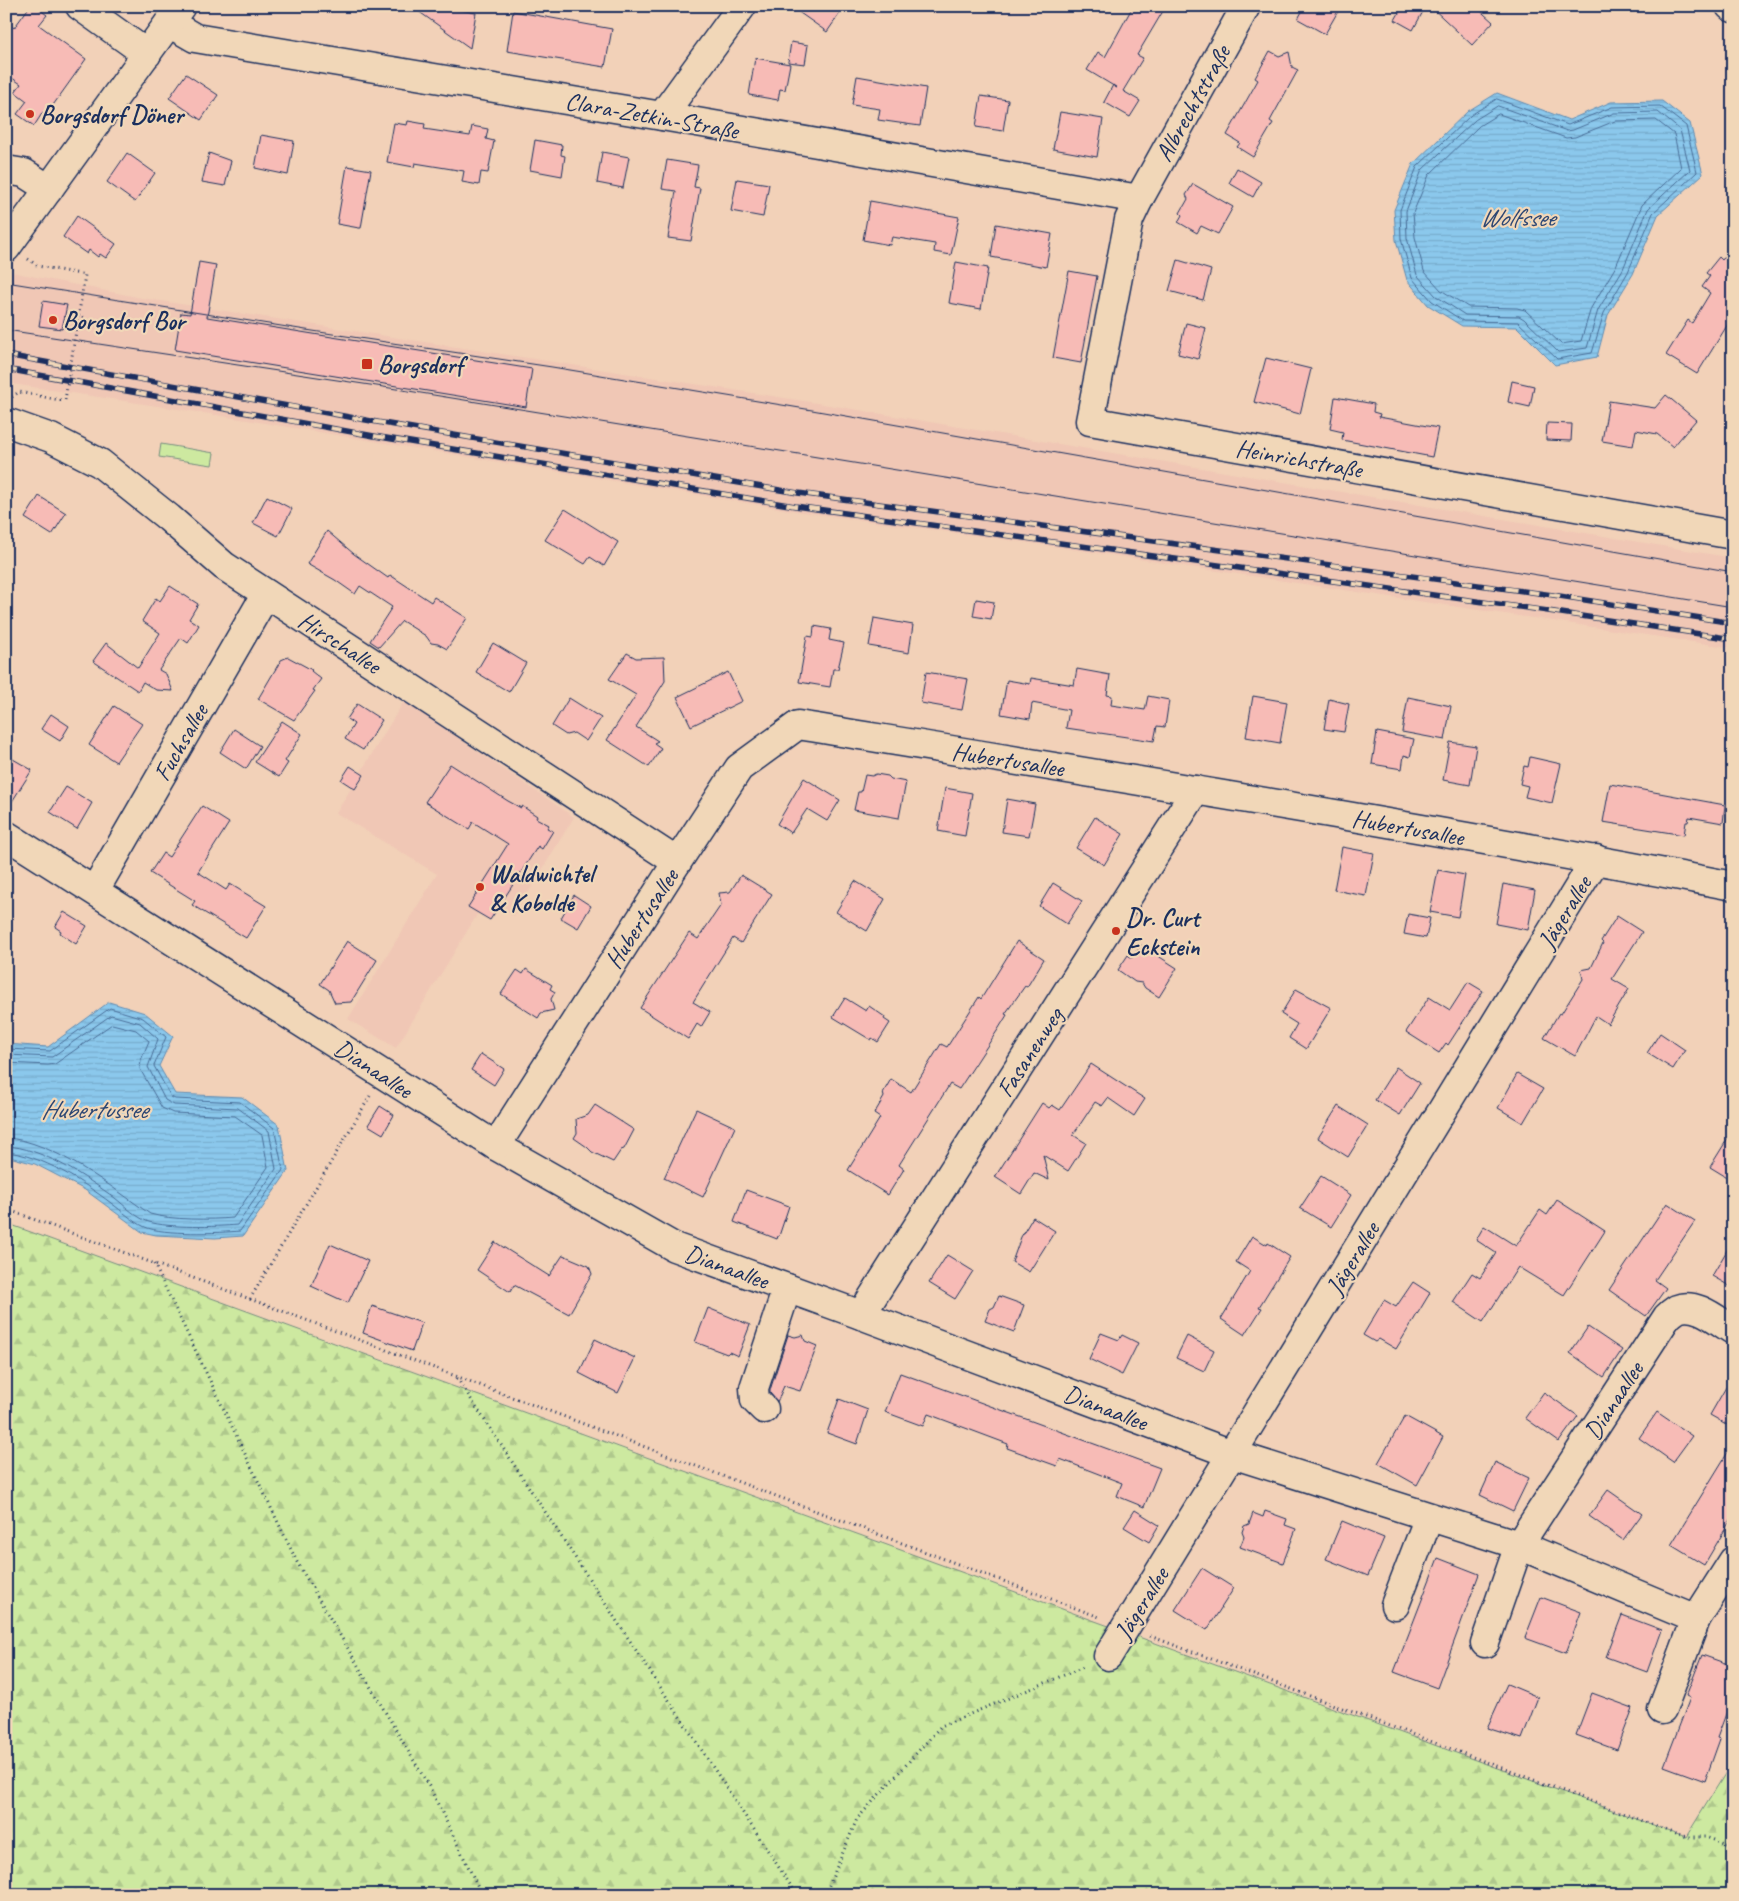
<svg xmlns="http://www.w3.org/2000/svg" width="1739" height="1901" viewBox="0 0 1739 1901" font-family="Caveat,sans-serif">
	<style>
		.built { fill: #f0c7b5 }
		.grass { fill: #cde9a0; stroke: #748c7f }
		.forest { fill: url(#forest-firs); stroke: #748c7f }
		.water { fill: url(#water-rules); stroke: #5e8bb3 }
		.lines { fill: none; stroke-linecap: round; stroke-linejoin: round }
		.shore { stroke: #486c97; stroke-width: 1 }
		.building { fill: #f7bbb6; stroke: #1b2f5e }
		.minor-casing { stroke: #1b2f5e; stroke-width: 31 }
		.path { stroke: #1b2f5e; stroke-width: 3; stroke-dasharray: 1 4; stroke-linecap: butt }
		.minor { stroke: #f1d7b8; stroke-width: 28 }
		.tram { stroke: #1b2f5e; stroke-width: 1 }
		.rail-casing { stroke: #1b2f5e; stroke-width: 5.5 }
		.rail { stroke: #f1d7b8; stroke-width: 4; stroke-dasharray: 11; stroke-linecap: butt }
		.path-bridge { stroke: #1b2f5e; stroke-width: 3; stroke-dasharray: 1 4; stroke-linecap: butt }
		.poi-dot { fill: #c8321e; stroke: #f1d7b8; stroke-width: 2 }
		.labels { text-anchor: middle; stroke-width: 4.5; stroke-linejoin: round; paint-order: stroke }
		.street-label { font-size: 25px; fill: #1b2f5e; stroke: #f1d7b8 }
		.poi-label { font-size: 25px; font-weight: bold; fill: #1b2f5e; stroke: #f1d7b8; text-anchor: start }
		.water-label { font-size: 26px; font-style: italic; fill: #2c4673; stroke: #f1d7b8 }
	</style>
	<defs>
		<pattern id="forest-firs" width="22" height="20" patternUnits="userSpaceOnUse" patternTransform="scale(1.25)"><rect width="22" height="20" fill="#cde9a0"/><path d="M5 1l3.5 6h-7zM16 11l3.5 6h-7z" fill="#afc88c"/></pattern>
		<pattern id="water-rules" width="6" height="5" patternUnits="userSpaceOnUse" patternTransform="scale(1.25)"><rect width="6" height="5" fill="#8bc8ec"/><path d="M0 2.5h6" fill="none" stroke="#77accd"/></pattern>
	</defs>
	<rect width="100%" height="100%" fill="#f2d1b8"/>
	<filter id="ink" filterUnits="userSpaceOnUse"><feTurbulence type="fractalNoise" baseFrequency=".02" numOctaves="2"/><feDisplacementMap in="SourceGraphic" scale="10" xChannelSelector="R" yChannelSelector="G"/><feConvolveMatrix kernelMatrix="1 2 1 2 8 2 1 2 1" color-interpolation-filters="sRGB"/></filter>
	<g filter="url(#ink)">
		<g class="built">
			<polygon points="6,271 142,298 823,404 1733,558 1733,648 1044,545 802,512 210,414 6,383"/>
			<polygon points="404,701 574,817 514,916 486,900 396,1048 348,1019 437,874 336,813"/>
		</g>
		<polygon class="grass" points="161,444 214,453 212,465 159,457"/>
		<polygon class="forest" points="6,1223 1686,1837 1733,1761 1733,1895 6,1895"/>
		<g class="water">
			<polygon points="1497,93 1569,120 1611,102 1662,101 1690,123 1703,174 1658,215 1633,274 1608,315 1597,357 1555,365 1517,327 1462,326 1428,305 1407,280 1396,240 1394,210 1413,164 1468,111"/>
			<polygon points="109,1002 145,1013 173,1036 159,1066 175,1094 242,1097 279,1125 288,1171 243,1236 215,1238 156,1235 142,1232 85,1190 35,1164 6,1156 6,1044 48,1047"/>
		</g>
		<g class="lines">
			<g class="shore">
				<polygon points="1497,99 1568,125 1612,107 1660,106 1686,126 1697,172 1653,213 1628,272 1604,313 1592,353 1557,359 1518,322 1463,321 1432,301 1412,278 1401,239 1400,210 1417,167 1471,115"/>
				<polygon points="1498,106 1567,131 1573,130 1614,113 1658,112 1680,130 1690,170 1648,209 1623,269 1598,310 1587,348 1558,352 1524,319 1519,316 1465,315 1436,296 1417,275 1407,238 1406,211 1422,170 1475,120"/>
				<polygon points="1499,114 1566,138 1575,137 1615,121 1656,120 1674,134 1681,168 1642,205 1616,266 1591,308 1581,341 1561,344 1525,310 1517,308 1468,307 1441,290 1424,271 1415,237 1413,213 1429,175 1479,126"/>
				<path d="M 6,1049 L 50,1051 L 110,1008 L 143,1018 L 166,1037 L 154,1066 L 171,1097 L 175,1099 L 240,1102 L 274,1128 L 283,1170 L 240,1231 C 220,1233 163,1235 145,1227 C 134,1222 122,1211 111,1203 C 83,1182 42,1155 6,1152"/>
				<path d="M 6,1055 L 52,1057 L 111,1015 L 140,1023 L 158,1039 L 148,1067 L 165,1100 L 174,1105 L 238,1108 L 269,1131 L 276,1169 L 237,1225 C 217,1227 168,1228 149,1222 C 137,1218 125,1206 115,1198 C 87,1178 41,1147 6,1146"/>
				<path d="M 6,1063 L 48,1065 L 55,1064 L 112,1024 L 136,1030 L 149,1041 L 141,1060 L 140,1069 L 162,1108 L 173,1113 L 235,1116 L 262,1135 L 268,1167 L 233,1218 C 211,1220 170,1220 150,1214 C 113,1188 52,1140 6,1138"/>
			</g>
		</g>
		<g class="building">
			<polygon points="30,6 35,6 47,15 39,25 86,59 46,115 43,112 34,126 17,114 27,101 15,92 21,84 6,74 6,22 14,28"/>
			<polygon points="411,6 438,6 476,13 470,48"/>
			<polygon points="790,6 845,6 827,32"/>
			<polygon points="1133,6 1166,6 1137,55 1143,58 1123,91 1140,101 1130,117 1104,102 1113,85 1117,88 1087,70 1098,52 1105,57"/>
			<polygon points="1305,6 1341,6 1325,34 1298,19"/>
			<polygon points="1403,6 1426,6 1413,30 1395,20"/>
			<polygon points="1430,6 1475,6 1493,22 1472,45"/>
			<polygon points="513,11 612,29 605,67 507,51"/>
			<polygon points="791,42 808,45 805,64 788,62"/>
			<polygon points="1270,51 1279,56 1289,52 1292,67 1298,70 1270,121 1273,123 1253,157 1237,147 1240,143 1227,135 1258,80 1255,78"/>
			<polygon points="755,58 790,64 785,90 780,89 778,100 749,95"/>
			<polygon points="186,74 218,95 201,120 169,98"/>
			<polygon points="857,76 926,88 920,126 878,120 880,109 852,105"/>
			<polygon points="981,96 1008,100 1003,131 976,127"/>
			<polygon points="1060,112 1103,119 1097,157 1053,149"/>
			<polygon points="408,121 425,124 424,129 470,136 472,126 488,129 486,139 494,141 488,173 481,172 479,185 462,182 464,171 415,163 414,167 387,162 394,123 407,125"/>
			<polygon points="261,135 294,141 288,175 255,168"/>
			<polygon points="535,140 562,145 561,155 565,156 562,176 530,170"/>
			<polygon points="602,152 629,157 623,188 597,183"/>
			<polygon points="127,153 155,173 135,202 107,182"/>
			<polygon points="209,153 231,161 225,186 202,182"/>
			<polygon points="667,160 698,165 694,187 700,188 691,241 668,238 676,191 662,189"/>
			<polygon points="347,166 371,170 361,228 359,228 337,224"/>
			<polygon points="1237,168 1261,182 1253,197 1229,183"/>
			<polygon points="737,179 769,184 763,217 731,211"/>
			<polygon points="1193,184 1233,207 1218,234 1201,226 1197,233 1178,222 1182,215 1180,213 1188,199 1186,195"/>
			<polygon points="870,201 959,217 951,255 934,252 935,244 892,237 890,245 863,240"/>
			<polygon points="77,216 116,244 106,258 100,254 98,257 89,250 87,254 63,237"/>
			<polygon points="996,224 1052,234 1046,267 991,257"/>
			<polygon points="1733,246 1733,316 1697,374 1666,355 1688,320 1692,323 1710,293 1702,287 1710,276 1706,273 1719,257 1722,260"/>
			<polygon points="1178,260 1211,270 1203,300 1169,291"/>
			<polygon points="199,262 216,265 207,317 532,369 526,407 175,350 181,313 190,314"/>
			<polygon points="956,262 988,268 981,309 949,303"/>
			<polygon points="1069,271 1097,276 1081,363 1053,358"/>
			<polygon points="43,301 67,305 62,329 39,326"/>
			<polygon points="1186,323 1206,328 1198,359 1178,354"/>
			<polygon points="1266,358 1311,369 1300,414 1254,402"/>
			<polygon points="1512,381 1534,386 1530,407 1508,402"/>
			<polygon points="1666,395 1696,420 1673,447 1657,434 1636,430 1633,446 1602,441 1609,401 1655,408"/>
			<polygon points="1335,397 1374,404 1373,412 1380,414 1379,417 1438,428 1432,457 1342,440 1343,432 1330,429"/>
			<polygon points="1547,423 1572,424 1571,441 1546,440"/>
			<polygon points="39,496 66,513 52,535 25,518"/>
			<polygon points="267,496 292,509 278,536 253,523"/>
			<polygon points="565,509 618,542 604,566 590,557 585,564 545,540"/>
			<polygon points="327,531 354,554 388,578 390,575 431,602 434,597 467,618 447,649 438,644 431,643 426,636 402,621 379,647 370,641 392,607 360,586 355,594 335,580 307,564"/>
			<polygon points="170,586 198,604 189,619 199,625 188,643 181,638 159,670 166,674 173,691 156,690 143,682 138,691 93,661 106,643 138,668 160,633 142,621 156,598 160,601"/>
			<polygon points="976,599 994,602 991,619 973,616"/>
			<polygon points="874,618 913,625 909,653 869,646"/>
			<polygon points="814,626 831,629 829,640 844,643 838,669 833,669 830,687 799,682 807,636 813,637"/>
			<polygon points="493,643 526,663 509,692 476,672"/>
			<polygon points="627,653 636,658 664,657 665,681 636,727 658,741 654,743 661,748 649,767 607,740 636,695 609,679"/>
			<polygon points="288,657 312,670 311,671 321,679 313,690 315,691 294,720 258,699 281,660"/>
			<polygon points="1077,669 1110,675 1107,695 1112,696 1111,705 1145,710 1148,696 1169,700 1165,727 1157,726 1154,741 1066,728 1069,710 1032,703 1030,719 1001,714 1007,680 1030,684 1031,678 1074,685"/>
			<polygon points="728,672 742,701 691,726 677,697"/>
			<polygon points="926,672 968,679 962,710 921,703"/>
			<polygon points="1253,696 1287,702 1280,743 1246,737"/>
			<polygon points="1408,697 1451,706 1445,740 1402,732"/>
			<polygon points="569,698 601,718 586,741 574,733 566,735 552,726"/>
			<polygon points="1329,699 1349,704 1344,732 1324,729"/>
			<polygon points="357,704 382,720 363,750 345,739 354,724 347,719"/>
			<polygon points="114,706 142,724 116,762 89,745"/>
			<polygon points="51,714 69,726 60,741 41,729"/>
			<polygon points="282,721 302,734 285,761 288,763 279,777 255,762"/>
			<polygon points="234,729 260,746 246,769 220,752"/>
			<polygon points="1377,732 1414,739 1410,757 1404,755 1402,769 1372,764"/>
			<polygon points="1450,742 1476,746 1470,785 1443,780"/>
			<polygon points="6,755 32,770 6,811"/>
			<polygon points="1530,757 1561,764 1552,803 1525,797 1528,786 1520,784 1524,766 1528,767"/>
			<polygon points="450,764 508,801 521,808 522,806 537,816 536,818 549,825 547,828 553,831 542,849 538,846 490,920 468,907 508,844 473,822 469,829 425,802"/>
			<polygon points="350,766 364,775 355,789 341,780"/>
			<polygon points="876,774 888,776 891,779 906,782 899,818 854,810 858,792 861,792 865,775 872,776"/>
			<polygon points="804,778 840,800 827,821 807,809 791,833 777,824"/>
			<polygon points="1610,784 1725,805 1723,823 1689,817 1688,822 1686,822 1684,835 1603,822"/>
			<polygon points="66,787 92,803 77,829 50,812"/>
			<polygon points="945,788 972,793 965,836 938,831"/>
			<polygon points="1007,799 1035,804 1029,836 1002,832"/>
			<polygon points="202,806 229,823 198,872 226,890 230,884 266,906 246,938 192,905 195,901 150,873 163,853 169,857"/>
			<polygon points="1095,817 1123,834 1104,865 1076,848"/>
			<polygon points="1342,847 1374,853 1366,896 1334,890"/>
			<polygon points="1438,870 1465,875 1458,917 1430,912"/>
			<polygon points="741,875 772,894 741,943 733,938 693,1002 710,1012 701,1027 697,1024 688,1039 640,1008 689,933 698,939 721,905 719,893 730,892"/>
			<polygon points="855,881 885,899 867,931 836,912"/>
			<polygon points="1053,883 1082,901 1067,924 1039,906"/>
			<polygon points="1503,884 1535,890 1528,930 1496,924"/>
			<polygon points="574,895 591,906 578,928 561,918"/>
			<polygon points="64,912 87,926 76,944 60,933 61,931 55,927"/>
			<polygon points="1408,914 1430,918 1426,938 1404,934"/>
			<polygon points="1617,916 1642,932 1612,979 1629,989 1608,1024 1596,1016 1575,1056 1544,1038 1559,1013 1561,1014 1583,979 1581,970 1591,968 1603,943 1601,941"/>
			<polygon points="347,941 377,960 351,1002 335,1003 329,990 320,984"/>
			<polygon points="1017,941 1044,959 1027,987 1025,986 1005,1014 1007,1015 999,1028 959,1089 950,1084 899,1165 904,1169 888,1195 848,1170 880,1118 874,1114 884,1097 883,1093 891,1079 911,1092 941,1044 947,1047 979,997 981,999"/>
			<polygon points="1141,945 1177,968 1159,997 1145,988 1142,983 1135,982 1118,970 1128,955 1132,958"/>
			<polygon points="526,969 552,985 550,989 555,992 551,999 554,1010 541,1013 538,1018 501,994 517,970 523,974"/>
			<polygon points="1468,982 1483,991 1448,1045 1446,1043 1439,1053 1406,1032 1429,997 1450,1010"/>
			<polygon points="1296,989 1331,1008 1306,1049 1289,1038 1297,1024 1281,1014"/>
			<polygon points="845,998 866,1011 869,1006 885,1017 884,1019 890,1023 878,1042 872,1038 871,1040 833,1017"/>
			<polygon points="1660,1033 1685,1050 1673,1069 1647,1053"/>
			<polygon points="481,1054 504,1069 494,1085 471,1070"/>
			<polygon points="1091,1064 1145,1099 1134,1116 1108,1098 1102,1106 1095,1102 1073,1135 1086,1143 1068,1171 1043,1155 1049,1180 1034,1173 1021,1194 995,1177 1042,1103 1049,1108 1052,1105 1060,1110"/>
			<polygon points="1396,1067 1420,1083 1400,1115 1375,1100"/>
			<polygon points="1517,1074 1543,1089 1523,1123 1498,1108"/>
			<polygon points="595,1105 634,1130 624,1149 621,1150 613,1162 592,1152 587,1147 574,1138 577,1133 576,1119 588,1115"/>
			<polygon points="380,1106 394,1115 383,1134 368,1125"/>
			<polygon points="1338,1106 1368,1125 1348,1157 1318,1138"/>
			<polygon points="696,1109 735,1127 703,1197 664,1178"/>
			<polygon points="1733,1130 1733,1181 1710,1167"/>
			<polygon points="1321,1176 1351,1195 1331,1227 1300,1208"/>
			<polygon points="746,1190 789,1206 779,1236 778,1236 777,1239 734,1222"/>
			<polygon points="1557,1200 1605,1231 1564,1295 1518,1267 1483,1322 1453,1302 1472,1273 1480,1278 1496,1253 1476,1240 1484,1226 1516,1246 1540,1210 1547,1215"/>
			<polygon points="1667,1203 1695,1221 1655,1280 1666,1288 1646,1316 1609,1290"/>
			<polygon points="1033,1217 1055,1231 1029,1272 1012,1262 1021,1237"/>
			<polygon points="1252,1236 1267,1245 1268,1243 1290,1257 1259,1307 1262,1308 1245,1335 1221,1319 1250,1271 1236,1262"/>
			<polygon points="1733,1240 1733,1288 1712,1276"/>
			<polygon points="495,1242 549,1276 563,1255 589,1266 592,1274 569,1314 514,1285 510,1292 477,1270"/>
			<polygon points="330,1244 368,1261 348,1303 311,1286"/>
			<polygon points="947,1255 973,1271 955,1299 929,1283"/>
			<polygon points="1413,1282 1430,1293 1396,1349 1379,1339 1375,1342 1363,1335 1384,1300 1396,1307"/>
			<polygon points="999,1296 1024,1305 1014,1332 985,1321 990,1309 994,1307"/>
			<polygon points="372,1306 422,1323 412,1351 363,1333"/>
			<polygon points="708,1308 750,1325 738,1356 729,1352 727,1354 695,1342"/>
			<polygon points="1588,1327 1622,1350 1604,1377 1570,1353"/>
			<polygon points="1101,1333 1119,1340 1122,1335 1138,1343 1122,1375 1089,1359"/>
			<polygon points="788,1335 795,1337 803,1335 805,1341 817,1346 800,1391 784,1386 777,1402 770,1393 770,1390"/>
			<polygon points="1187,1336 1214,1350 1204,1371 1176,1358"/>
			<polygon points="595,1339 635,1358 618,1393 579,1373"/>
			<polygon points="900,1373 1160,1468 1144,1507 1117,1496 1122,1483 1060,1459 1057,1466 1007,1448 1008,1444 928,1414 923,1426 885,1412"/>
			<polygon points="1733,1375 1733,1428 1710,1415"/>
			<polygon points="1544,1392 1578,1416 1559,1442 1525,1418"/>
			<polygon points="839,1399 868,1410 857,1444 827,1433"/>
			<polygon points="1657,1412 1692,1436 1673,1462 1639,1438"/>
			<polygon points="1405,1416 1443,1437 1417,1485 1378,1463"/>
			<polygon points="1733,1444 1733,1516 1704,1565 1671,1545"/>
			<polygon points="1495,1462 1529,1478 1513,1511 1480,1495"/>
			<polygon points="1608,1490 1642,1514 1623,1540 1589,1516"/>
			<polygon points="1135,1510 1159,1525 1149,1542 1124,1527"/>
			<polygon points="1265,1511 1287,1519 1285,1525 1296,1529 1283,1563 1240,1547 1244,1537 1242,1532 1244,1526 1249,1524 1253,1513 1263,1517"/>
			<polygon points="1342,1521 1384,1538 1368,1576 1326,1559"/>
			<polygon points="1438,1558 1479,1574 1437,1688 1394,1672"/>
			<polygon points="1202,1568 1234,1588 1207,1630 1175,1610"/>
			<polygon points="1541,1597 1581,1612 1566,1653 1525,1638"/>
			<polygon points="1622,1615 1662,1630 1647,1672 1606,1657"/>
			<polygon points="1702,1655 1733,1666 1733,1695 1717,1738 1720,1739 1705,1781 1664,1766 1690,1698 1686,1696"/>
			<polygon points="1507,1684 1538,1697 1522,1739 1487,1728"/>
			<polygon points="1592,1693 1633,1708 1617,1750 1576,1735"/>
		</g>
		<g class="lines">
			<defs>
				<g id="minor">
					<polyline points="80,6 147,54"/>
					<polyline points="1246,6 1139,199 1129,220 1090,421 1733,535"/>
					<polyline points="1730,6 1733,8"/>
					<polyline points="169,23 195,38 662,116 1139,199"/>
					<polyline points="662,116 742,6"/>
					<polyline points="6,170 24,173 49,189"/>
					<polyline points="6,248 181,6"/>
					<polyline points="6,422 51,438 100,463 169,518 224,566 677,862"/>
					<polyline points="6,835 496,1146 674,1247 861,1315 1232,1454 1519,1545 1696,1619 1662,1710"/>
					<polyline points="95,890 266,594"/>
					<path d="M 496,1146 L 672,870 L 739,768 L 798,725 C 1110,776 1422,826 1733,886"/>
					<polyline points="861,1315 1196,790"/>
					<polyline points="764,1409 755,1400 754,1388 787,1288"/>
					<polyline points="1395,1605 1429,1517"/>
					<polyline points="1696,1619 1733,1561"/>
					<path d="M 1485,1643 L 1519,1545 L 1667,1317 C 1670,1314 1674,1311 1677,1309 C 1696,1301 1718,1321 1733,1330"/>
					<polyline points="1108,1656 1596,859"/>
				</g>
			</defs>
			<use href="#minor" class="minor-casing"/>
			<g class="path">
				<polyline points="28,259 38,266 80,274"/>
				<polyline points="78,316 84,317"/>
				<polyline points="12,397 19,392 60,400"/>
				<polyline points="6,1209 250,1299 370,1096"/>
				<polyline points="154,1264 297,1562 430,1788 482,1895"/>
				<polyline points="250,1299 1102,1618"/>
				<polyline points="457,1378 797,1895"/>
				<polyline points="1150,1636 1686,1837 1706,1837 1733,1847"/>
				<polyline points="825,1895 857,1819 941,1726 1086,1666"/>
			</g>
			<use href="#minor" class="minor"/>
			<g class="tram">
				<polyline points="6,282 306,330 552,367 812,410 1733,572"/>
				<polyline points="6,330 390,388 805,455 1733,607"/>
			</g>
			<defs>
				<g id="rail">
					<polyline points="6,355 377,422 798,493 1553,595 1733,623"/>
					<polyline points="6,369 374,436 795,506 1548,611 1733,639"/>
				</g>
			</defs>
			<use href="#rail" class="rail-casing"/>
			<use href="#rail" class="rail"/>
			<polyline class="path-bridge" points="60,400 65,400 85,275 80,274"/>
		</g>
	</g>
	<g class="poi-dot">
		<circle cx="30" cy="114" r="5"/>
		<circle cx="53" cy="320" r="5"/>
		<rect x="361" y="358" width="12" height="12" rx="2.5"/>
		<circle cx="480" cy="887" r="5"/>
		<circle cx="1116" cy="931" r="5"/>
	</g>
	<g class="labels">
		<g class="street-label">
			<text transform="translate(1192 103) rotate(-61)" y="9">Albrechtstraße</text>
			<text transform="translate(652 115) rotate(10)" y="9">Clara-Zetkin-Straße</text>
			<text transform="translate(1299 458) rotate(10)" y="9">Heinrichstraße</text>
			<text transform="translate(340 642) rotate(33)" y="9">Hirschallee</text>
			<text transform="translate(180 742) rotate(-60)" y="9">Fuchsallee</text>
			<text transform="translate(1008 759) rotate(9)" y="9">Hubertusallee</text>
			<text transform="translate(1408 827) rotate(10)" y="9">Hubertusallee</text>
			<text transform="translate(1564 912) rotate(-59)" y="9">Jägerallee</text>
			<text transform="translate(641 918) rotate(-57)" y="9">Hubertusallee</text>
			<text transform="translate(1029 1052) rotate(-57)" y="9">Fasanenweg</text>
			<text transform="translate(374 1068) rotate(33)" y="9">Dianaallee</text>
			<text transform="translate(1352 1258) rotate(-59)" y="9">Jägerallee</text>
			<text transform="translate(727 1266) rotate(20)" y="9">Dianaallee</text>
			<text transform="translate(1613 1400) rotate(-57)" y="9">Dianaallee</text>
			<text transform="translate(1106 1407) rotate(21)" y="9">Dianaallee</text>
			<text transform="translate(1141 1603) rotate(-58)" y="9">Jägerallee</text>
		</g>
		<g class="poi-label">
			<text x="40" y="123">Borgsdorf Döner</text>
			<text x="63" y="329">Borgsdorf Bor</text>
			<text x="378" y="373">Borgsdorf</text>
			<text x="490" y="882">Waldwichtel<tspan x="490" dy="29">&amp; Kobolde</tspan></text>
			<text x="1126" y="926">Dr. Curt<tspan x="1126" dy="29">Eckstein</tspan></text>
		</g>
		<g class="water-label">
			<text x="1517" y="226">Wolfssee</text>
			<text x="94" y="1118">Hubertussee</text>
		</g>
	</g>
	<rect width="1739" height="1901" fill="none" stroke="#f1d7b8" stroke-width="25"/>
	<rect x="12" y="12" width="1714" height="1876" fill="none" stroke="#1b2f5e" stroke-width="2" filter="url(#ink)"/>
</svg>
